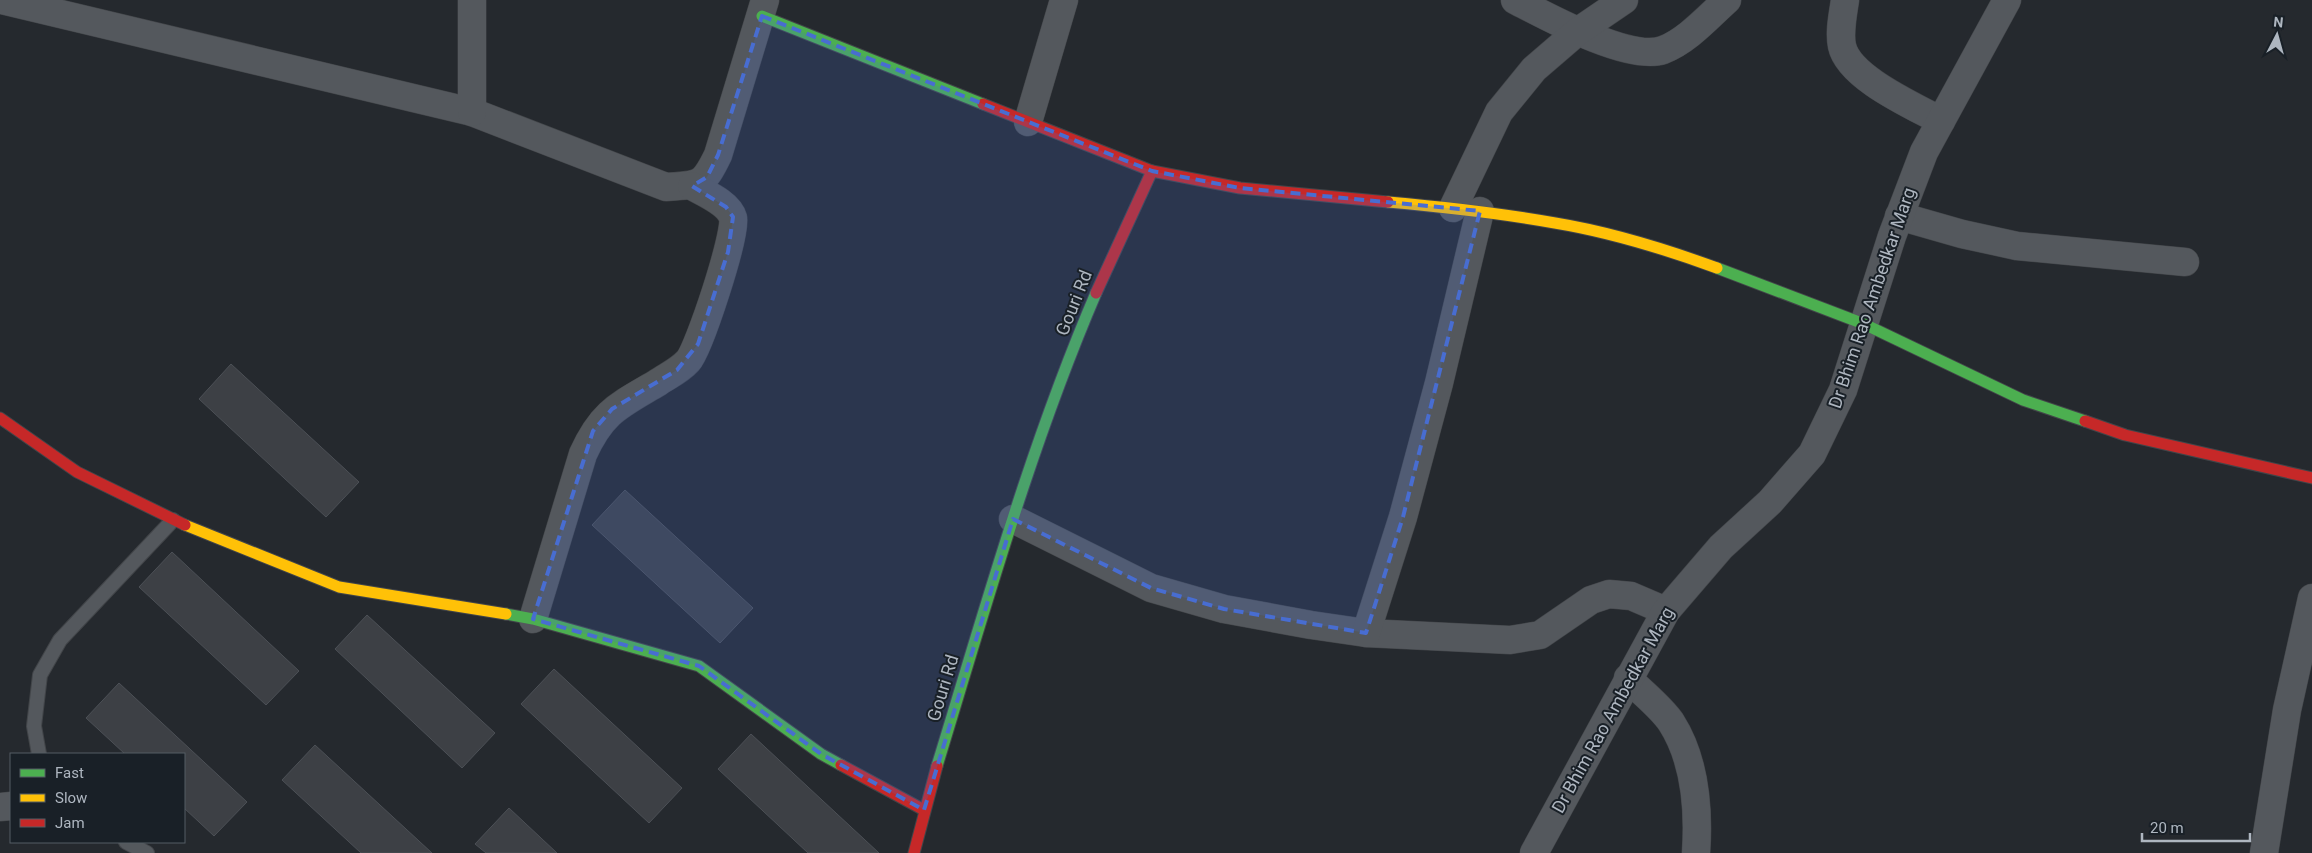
<svg xmlns="http://www.w3.org/2000/svg" width="2312" height="853" viewBox="0 0 2312 853" font-family="Roboto,sans-serif">
	<style>
		.building { fill: #3d4045; stroke: #4c5056 }
		.lines { fill: none; stroke-linecap: round; stroke-linejoin: round }
		.lane-casing { stroke: #424549; stroke-width: 16 }
		.street-casing { stroke: #424549; stroke-width: 29 }
		.fast-casing { stroke: #424549; stroke-width: 13 }
		.slow-casing { stroke: #424549; stroke-width: 13 }
		.jam-casing { stroke: #424549; stroke-width: 13 }
		.lane { stroke: #54585d; stroke-width: 14 }
		.street { stroke: #54585d; stroke-width: 28 }
		.fast { stroke: #4caf50; stroke-width: 11 }
		.slow { stroke: #ffc107; stroke-width: 11 }
		.jam { stroke: #c62828; stroke-width: 11 }
		.marked { fill: #486dd1; fill-opacity: 0.2; stroke: #486dd1; stroke-width: 4; stroke-dasharray: 10 6; stroke-linejoin: round }
		.labels { text-anchor: middle; stroke-width: 4; stroke-linejoin: round; paint-order: stroke }
		.street-label { font-size: 18px; fill: #aeb6c0; stroke: #192027 }
	</style>
	<rect width="100%" height="100%" fill="#25292e"/>
	<g class="building">
		<polygon points="231,364 359,482 326,517 199,399"/>
		<polygon points="625,490 753,608 720,643 592,525"/>
		<polygon points="172,552 299,671 266,705 139,587"/>
		<polygon points="367,615 495,733 462,768 335,649"/>
		<polygon points="554,669 682,788 649,823 521,704"/>
		<polygon points="119,683 247,802 214,836 184,808 184,754 125,754 86,718"/>
		<polygon points="751,734 879,853 808,853 718,769"/>
		<polygon points="315,745 432,853 361,853 282,780"/>
		<polygon points="509,808 557,853 486,853 475,844"/>
	</g>
	<g class="lines">
		<defs>
			<g id="lane">
				<polyline points="39,754 34,726 40,675 60,640 173,520"/>
				<polyline points="126,842 147,853"/>
			</g>
			<g id="street">
				<path d="M 2,0 L 472,112 L 666,187 C 700,185 703,186 718,155 L 765,0"/>
				<polyline points="472,0 472,112"/>
				<path d="M 1515,0 C 1546,16 1629,62 1663,50 C 1687,41 1708,17 1727,0"/>
				<path d="M 1845,0 C 1843,14 1839,32 1842,46 C 1849,78 1914,106 1941,121"/>
				<polyline points="1028,122 1064,0"/>
				<polyline points="1453,208 1499,112 1534,69 1577,32 1624,0"/>
				<polyline points="1899,216 1962,234 2017,246 2185,262"/>
				<polyline points="1013,519 1151,588 1224,609 1311,625 1366,633 1510,640 1540,635 1591,600 1609,594 1631,596 1666,611"/>
				<path d="M 533,619 L 583,454 C 602,412 618,406 657,383 C 667,376 679,371 688,361 C 699,349 737,233 733,218 C 729,203 704,193 692,186"/>
				<polyline points="1366,633 1403,517 1439,383 1480,211"/>
				<path d="M 1628,678 C 1641,692 1660,706 1671,722 C 1696,761 1699,809 1696,853"/>
				<polyline points="0,807 11,806"/>
				<polyline points="1534,853 1666,611 1721,547 1770,502 1812,454 1843,390 1892,236 1924,152 2007,0"/>
				<polyline points="2264,853 2287,710 2312,598"/>
			</g>
			<g id="fast">
				<polyline points="762,16 983,104"/>
				<polyline points="1717,268 1864,324 2023,400 2085,421"/>
				<polyline points="506,614 533,619 699,666 821,754 841,765"/>
				<path d="M 937,766 C 986,606 1030,447 1096,293"/>
			</g>
			<g id="slow">
				<path d="M 1388,202 C 1444,207 1500,213 1555,223 C 1610,232 1665,249 1717,268"/>
				<polyline points="185,525 339,587 506,614"/>
			</g>
			<g id="jam">
				<polyline points="983,104 1152,171 1096,293"/>
				<polyline points="1152,171 1240,188 1388,202"/>
				<polyline points="0,418 77,472 185,525"/>
				<polyline points="2085,421 2125,435 2312,478"/>
				<polyline points="841,765 924,810"/>
				<polyline points="914,853 937,766"/>
			</g>
		</defs>
		<use href="#lane" class="lane-casing"/>
		<use href="#street" class="street-casing"/>
		<use href="#fast" class="fast-casing"/>
		<use href="#slow" class="slow-casing"/>
		<use href="#jam" class="jam-casing"/>
		<use href="#lane" class="lane"/>
		<use href="#street" class="street"/>
		<use href="#fast" class="fast"/>
		<use href="#slow" class="slow"/>
		<use href="#jam" class="jam"/>
	</g>
	<path class="marked" d="M 762,16 L 1152,171 L 1240,188 L 1480,211 L 1403,517 L 1366,633 L 1224,609 L 1151,588 L 1013,519 L 924,810 L 821,754 L 699,666 L 533,619 L 593,431 L 612,409 L 677,370 L 698,344 L 728,252 L 733,217 L 726,207 L 692,186 L 707,177 L 718,155 Z"/>
	<g class="labels">
		<g class="street-label">
			<text transform="translate(1872 298) rotate(-71)" y="6">Dr Bhim Rao Ambedkar Marg</text>
			<text transform="translate(1074 303) rotate(-68)" y="6">Gouri Rd</text>
			<text transform="translate(943 688) rotate(-73)" y="6">Gouri Rd</text>
			<text transform="translate(1613 710) rotate(-61)" y="6">Dr Bhim Rao Ambedkar Marg</text>
		</g>
	</g>
	<rect x="10" y="753" width="175" height="90" fill="#192027" stroke="#555c64"/>
	<rect x="20" y="769" width="25" height="8" fill="#4caf50" stroke="#555c64"/>
	<text x="55" y="778" font-size="15" fill="#aeb6c0">Fast</text>
	<rect x="20" y="794" width="25" height="8" fill="#ffc107" stroke="#555c64"/>
	<text x="55" y="803" font-size="15" fill="#aeb6c0">Slow</text>
	<rect x="20" y="819" width="25" height="8" fill="#c62828" stroke="#555c64"/>
	<text x="55" y="828" font-size="15" fill="#aeb6c0">Jam</text>
	<g transform="translate(2277 35) rotate(6)" stroke="#192027" stroke-width="4" paint-order="stroke">
	<path d="M0-4L9 19L0 12L-9 19Z" fill="#aeb6c0"/>
	<text y="-8" font-size="14" font-weight="bold" text-anchor="middle" fill="#aeb6c0">N</text>
	</g>
	<path d="M2142 833v8h108v-8" fill="none" stroke="#aeb6c0" stroke-width="2.5"/>
	<text x="2150" y="833" font-size="15" fill="#aeb6c0" stroke="#192027" stroke-width="4" paint-order="stroke">20 m</text>
</svg>
